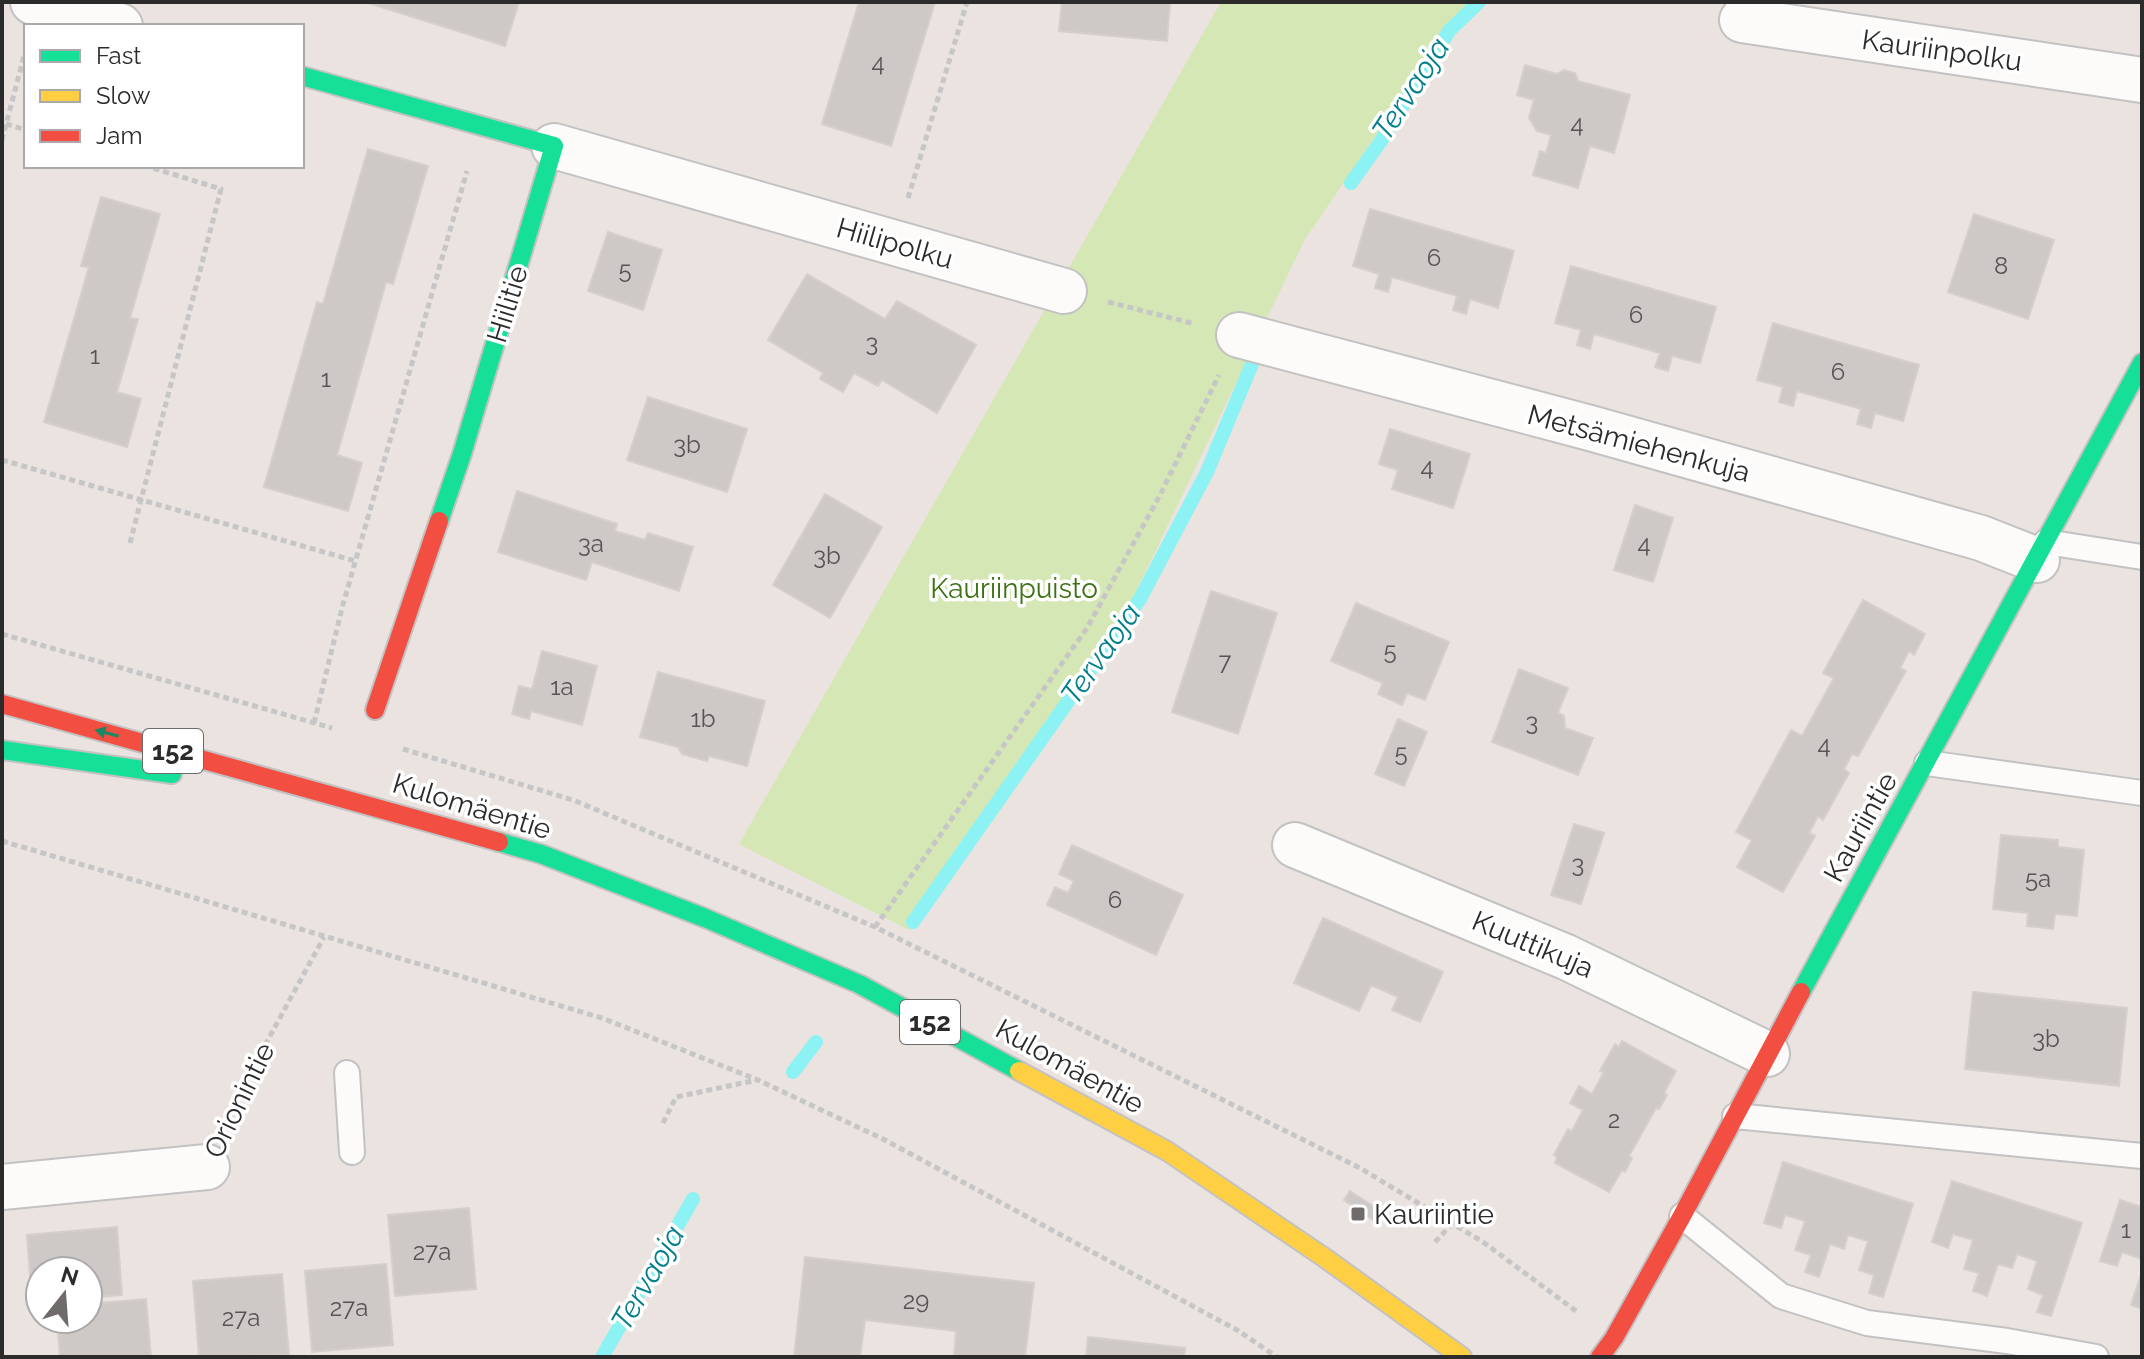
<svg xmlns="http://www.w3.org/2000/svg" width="2144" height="1359" viewBox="0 0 2144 1359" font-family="Raleway,sans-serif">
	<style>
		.grass { fill: #d6e7b6 }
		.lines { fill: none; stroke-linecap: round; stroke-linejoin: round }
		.stream { stroke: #8cf2f3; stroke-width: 14 }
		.building { fill: #cec9c7; stroke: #d5cfcc; stroke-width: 2 }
		.lane-casing { stroke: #c3c2c2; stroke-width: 28 }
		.street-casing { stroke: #c3c2c2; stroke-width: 48 }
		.fast-casing { stroke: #c3c2c2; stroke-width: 22 }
		.slow-casing { stroke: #c3c2c2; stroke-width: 22 }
		.jam-casing { stroke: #c3c2c2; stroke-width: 22 }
		.path { stroke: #c6c6c6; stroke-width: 5; stroke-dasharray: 6 4; stroke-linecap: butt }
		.lane { stroke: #fcfbfa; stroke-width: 24 }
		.street { stroke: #fcfbfa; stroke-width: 44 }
		.fast { stroke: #16e098; stroke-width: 18 }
		.slow { stroke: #ffcf43; stroke-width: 18 }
		.jam { stroke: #f24e42; stroke-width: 18 }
		.oneway { fill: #208662 }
		.poi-dot { fill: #6e6b6a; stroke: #fff; stroke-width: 3 }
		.labels { text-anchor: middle; stroke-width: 7; stroke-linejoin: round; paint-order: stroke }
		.number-label { font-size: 24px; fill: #565454 }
		.shield { fill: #fff; stroke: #6b6b6b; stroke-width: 2 }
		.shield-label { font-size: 26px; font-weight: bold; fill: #2b2b2b }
		.street-label { font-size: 28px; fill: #2b2b2b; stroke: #fff }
		.park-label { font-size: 28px; fill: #3d7113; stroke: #fff }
		.poi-label { font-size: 28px; fill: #2b2b2b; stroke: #fff; text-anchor: start }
		.water-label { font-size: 30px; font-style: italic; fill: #037f8b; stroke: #fff }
	</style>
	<rect width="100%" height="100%" fill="#eae3e0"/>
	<polygon class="grass" points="1221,2 1468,2 1305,239 1109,648 909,930 739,844"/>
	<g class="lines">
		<g class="stream">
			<polyline points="1351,183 1381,141 1449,31 1479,2"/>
			<polyline points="913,922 1140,599 1207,472 1252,364"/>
			<polyline points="793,1072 816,1042"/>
			<polyline points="602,1357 693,1199"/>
		</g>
	</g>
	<g class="building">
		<polygon points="365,2 519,2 505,46"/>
		<polygon points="859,2 935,2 891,146 822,124"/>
		<polygon points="1062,2 1170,2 1167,41 1059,31"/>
		<polygon points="1525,65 1557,74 1564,70 1575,73 1578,81 1630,95 1614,153 1590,146 1578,188 1533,175 1540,151 1546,153 1551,135 1537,131 1529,118 1534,100 1517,95"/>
		<polygon points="368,149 428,166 393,284 386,282 337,455 362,463 348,511 264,487 317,302 323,304"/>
		<polygon points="101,197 160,214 130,318 138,319 117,392 141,399 127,447 44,422 89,267 81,266"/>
		<polygon points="1370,209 1514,251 1498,308 1470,299 1466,314 1453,310 1457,296 1392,277 1388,292 1375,288 1379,274 1353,266"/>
		<polygon points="1974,214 2054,240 2028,319 1948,292"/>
		<polygon points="608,232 662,250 643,310 588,291"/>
		<polygon points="1571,266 1716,307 1700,363 1672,356 1668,371 1655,367 1660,353 1594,334 1590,349 1577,345 1581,330 1555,323"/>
		<polygon points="807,274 885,319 897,301 976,345 937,413 882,380 878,386 854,373 843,392 820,379 823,373 768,340"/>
		<polygon points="1773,323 1919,365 1903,421 1875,413 1871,428 1857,424 1861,409 1797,391 1793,406 1779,402 1783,387 1757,380"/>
		<polygon points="648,397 747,429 727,492 627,460"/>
		<polygon points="1390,429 1470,454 1453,508 1392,489 1398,470 1379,464"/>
		<polygon points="517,491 617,524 615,531 645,540 648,533 693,547 679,591 592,562 586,580 498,552"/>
		<polygon points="825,494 882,527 830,618 773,585"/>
		<polygon points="1635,505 1673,518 1653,582 1614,570"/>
		<polygon points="1211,591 1277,613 1238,734 1172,712"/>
		<polygon points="1863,600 1925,634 1914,655 1909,651 1900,668 1906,671 1858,756 1852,754 1844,769 1849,773 1823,820 1818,816 1809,833 1815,836 1783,892 1737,867 1752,840 1736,832 1791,730 1802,736 1834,678 1823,673"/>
		<polygon points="1356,603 1449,642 1425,700 1407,693 1402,705 1378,694 1383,683 1331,661"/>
		<polygon points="542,651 597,666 582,725 531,711 529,719 512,714 519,686 532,689"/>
		<polygon points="1519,669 1568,688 1558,713 1564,716 1565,728 1593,738 1578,775 1492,742"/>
		<polygon points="658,672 765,701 747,766 709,756 707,761 682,754 678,747 640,737"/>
		<polygon points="1398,719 1427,732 1404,786 1375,774"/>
		<polygon points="1574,824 1604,833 1581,904 1551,895"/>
		<polygon points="2001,835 2058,840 2058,847 2084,850 2077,916 2055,914 2053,929 2027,926 2028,913 1993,909"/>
		<polygon points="1072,845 1183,895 1156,955 1047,905 1055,887 1068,893 1074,881 1059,874"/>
		<polygon points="1323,918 1443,972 1420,1022 1392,1010 1398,997 1371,985 1359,1011 1294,983"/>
		<polygon points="1973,992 2127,1008 2119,1086 1965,1069"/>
		<polygon points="1622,1041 1676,1071 1664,1093 1667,1095 1659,1109 1656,1108 1629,1156 1632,1158 1625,1172 1622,1170 1609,1192 1555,1163 1557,1157 1554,1155 1568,1129 1572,1131 1583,1110 1570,1103 1579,1086 1592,1094 1604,1072 1600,1071 1615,1044 1619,1047"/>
		<polygon points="1783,1162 1913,1204 1883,1297 1869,1293 1874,1275 1859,1270 1868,1241 1848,1235 1844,1249 1830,1244 1819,1277 1805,1272 1811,1255 1795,1250 1805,1221 1785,1215 1781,1228 1764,1223"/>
		<polygon points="1952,1181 2082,1223 2051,1316 2037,1312 2043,1295 2028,1289 2037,1261 2017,1254 2012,1268 1998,1264 1987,1296 1973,1291 1979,1273 1964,1269 1973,1240 1953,1234 1948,1248 1932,1242"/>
		<polygon points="1350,1191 1382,1212 1376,1222 1344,1200"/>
		<polygon points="2120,1200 2142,1207 2142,1259 2122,1252 2117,1266 2100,1261"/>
		<polygon points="469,1208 476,1289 395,1296 388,1215"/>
		<polygon points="117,1227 122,1295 88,1298 88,1271 40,1271 40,1302 32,1303 27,1235"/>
		<polygon points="805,1257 1034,1283 1025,1357 954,1357 956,1331 865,1320 860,1357 794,1357"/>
		<polygon points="386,1264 393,1345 312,1352 305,1271"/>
		<polygon points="2142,1272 2142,1309 2131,1305"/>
		<polygon points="282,1274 289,1355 199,1357 193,1281"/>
		<polygon points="146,1299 151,1357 60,1357 57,1319 88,1319 88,1304"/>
		<polygon points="1088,1337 1185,1348 1184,1357 1086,1357"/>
	</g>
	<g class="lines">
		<defs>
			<g id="lane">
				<polyline points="2046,542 2142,557"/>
				<polyline points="1927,763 2142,793"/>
				<polyline points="347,1073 352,1152"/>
				<polyline points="1735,1116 2142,1156"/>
				<polyline points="1682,1216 1781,1296 1867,1323 2007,1341 2096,1357"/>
			</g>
			<g id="street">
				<polyline points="33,2 120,26"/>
				<polyline points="1742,20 2142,80"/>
				<path d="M 554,146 C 724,193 893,244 1064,291"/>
				<polyline points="1239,335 1590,428 1981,538 2037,560"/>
				<polyline points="1295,845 1566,957 1767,1054"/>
				<polyline points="2,1187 207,1167"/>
			</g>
			<g id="fast">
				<polyline points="302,76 554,146 462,454 439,521"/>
				<polyline points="2,750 172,774"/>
				<polyline points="499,842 541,854 705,918 859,984 1019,1071"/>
				<polyline points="1801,992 2142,363"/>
			</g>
			<polyline id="slow" points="1019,1071 1167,1151 1325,1258 1462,1357"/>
			<g id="jam">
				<polyline points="2,704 499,842"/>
				<polyline points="375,710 439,521"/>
				<polyline points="1600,1357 1614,1338 1682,1216 1801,992"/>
			</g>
		</defs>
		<use href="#lane" class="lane-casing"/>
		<use href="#street" class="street-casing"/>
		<use href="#fast" class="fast-casing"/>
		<use href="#slow" class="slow-casing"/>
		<use href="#jam" class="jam-casing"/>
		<g class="path">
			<polyline points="6,124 26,130"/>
			<polyline points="2,140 25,52"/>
			<polyline points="908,198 967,2"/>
			<polyline points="1108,302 1195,324"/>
			<polyline points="2,460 355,561"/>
			<polyline points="130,543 221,189 146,166"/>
			<polyline points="2,634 332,728"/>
			<polyline points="314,723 342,608 467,171"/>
			<polyline points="403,749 573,800 875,927 1360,1168 1483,1242 1576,1311"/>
			<polyline points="2,841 602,1018 758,1080 883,1139 1237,1330 1277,1357"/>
			<polyline points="875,927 1087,628 1160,495 1219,375"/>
			<polyline points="663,1123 676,1097 757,1080"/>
			<polyline points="224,1125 234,1102 324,937"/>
			<polyline points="1435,1242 1453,1223"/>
		</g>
		<use href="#lane" class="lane"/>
		<use href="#street" class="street"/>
		<use href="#fast" class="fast"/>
		<use href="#slow" class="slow"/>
		<use href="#jam" class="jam"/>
	</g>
	<defs><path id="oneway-solid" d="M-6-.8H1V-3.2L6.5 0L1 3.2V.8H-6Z" transform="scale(2)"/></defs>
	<use class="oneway" href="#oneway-solid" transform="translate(107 733) rotate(-165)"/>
	<rect class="poi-dot" x="1350" y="1206" width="16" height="16" rx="4"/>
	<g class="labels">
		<g class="number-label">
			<text x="878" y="71">4</text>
			<text x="1577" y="132">4</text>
			<text x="1434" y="266">6</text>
			<text x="2001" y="274">8</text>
			<text x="625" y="278">5</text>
			<text x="1636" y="323">6</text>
			<text x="872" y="351">3</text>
			<text x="95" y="364">1</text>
			<text x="1838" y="380">6</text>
			<text x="326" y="387">1</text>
			<text x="687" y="453">3b</text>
			<text x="1427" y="475">4</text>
			<text x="591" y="552">3a</text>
			<text x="1644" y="552">4</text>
			<text x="827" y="564">3b</text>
			<text x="1390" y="659">5</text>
			<text x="1225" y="670">7</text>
			<text x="562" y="695">1a</text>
			<text x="703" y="727">1b</text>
			<text x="1532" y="730">3</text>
			<text x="1824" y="753">4</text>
			<text x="1401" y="761">5</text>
			<text x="1578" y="872">3</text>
			<text x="2038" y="887">5a</text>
			<text x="1115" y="908">6</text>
			<text x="2046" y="1047">3b</text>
			<text x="1614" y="1128">2</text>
			<text x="2126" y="1238">1</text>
			<text x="432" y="1260">27a</text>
			<text x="916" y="1309">29</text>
			<text x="349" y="1316">27a</text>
			<text x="241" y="1326">27a</text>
		</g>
		<g class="shield">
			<rect x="143" y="729" width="60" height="44" rx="6"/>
			<rect x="900" y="1000" width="60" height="44" rx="6"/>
		</g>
		<g class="shield-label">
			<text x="173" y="760">152</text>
			<text x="930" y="1031">152</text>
		</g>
		<g class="street-label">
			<text transform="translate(1942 50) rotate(8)" y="10">Kauriinpolku</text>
			<text transform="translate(895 243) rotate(16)" y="10">Hiilipolku</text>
			<text transform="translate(507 304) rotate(-73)" y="10">Hiilitie</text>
			<text transform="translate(1639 443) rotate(15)" y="10">Metsämiehenkuja</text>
			<text transform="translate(472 806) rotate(17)" y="10">Kulomäentie</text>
			<text transform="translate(1860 827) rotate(-61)" y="10">Kauriintie</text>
			<text transform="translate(1533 944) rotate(23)" y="10">Kuuttikuja</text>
			<text transform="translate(1070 1066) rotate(29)" y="10">Kulomäentie</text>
			<text transform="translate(239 1100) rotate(-64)" y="10">Orionintie</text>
		</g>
		<g class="park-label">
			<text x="1014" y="598">Kauriinpuisto</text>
		</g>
		<g class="poi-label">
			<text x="1374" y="1224">Kauriintie</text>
		</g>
		<g class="water-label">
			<text transform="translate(1411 89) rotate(-57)" y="10">Tervaoja</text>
			<text transform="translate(1101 654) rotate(-55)" y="10">Tervaoja</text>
			<text transform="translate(648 1278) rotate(-60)" y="10">Tervaoja</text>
		</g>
	</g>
	<rect width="2144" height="1359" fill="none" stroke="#2b2b2b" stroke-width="8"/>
	<rect x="24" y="24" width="280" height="144" fill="#ffffff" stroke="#aaaaaa" stroke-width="2"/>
	<rect x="40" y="50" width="40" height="12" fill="#16e098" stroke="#aaaaaa" stroke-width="2"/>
	<text x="96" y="64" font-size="24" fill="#2b2b2b">Fast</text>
	<rect x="40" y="90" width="40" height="12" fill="#ffcf43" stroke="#aaaaaa" stroke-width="2"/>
	<text x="96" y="104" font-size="24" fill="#2b2b2b">Slow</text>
	<rect x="40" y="130" width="40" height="12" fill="#f24e42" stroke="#aaaaaa" stroke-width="2"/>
	<text x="96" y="144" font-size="24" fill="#2b2b2b">Jam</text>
	<g transform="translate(64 1295) rotate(17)"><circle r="38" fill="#ffffff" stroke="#aaaaaa" stroke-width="2"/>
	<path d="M0-6L14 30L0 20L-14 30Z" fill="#6e6b6a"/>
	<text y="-12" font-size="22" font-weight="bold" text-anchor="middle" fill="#2b2b2b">N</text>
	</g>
</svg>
